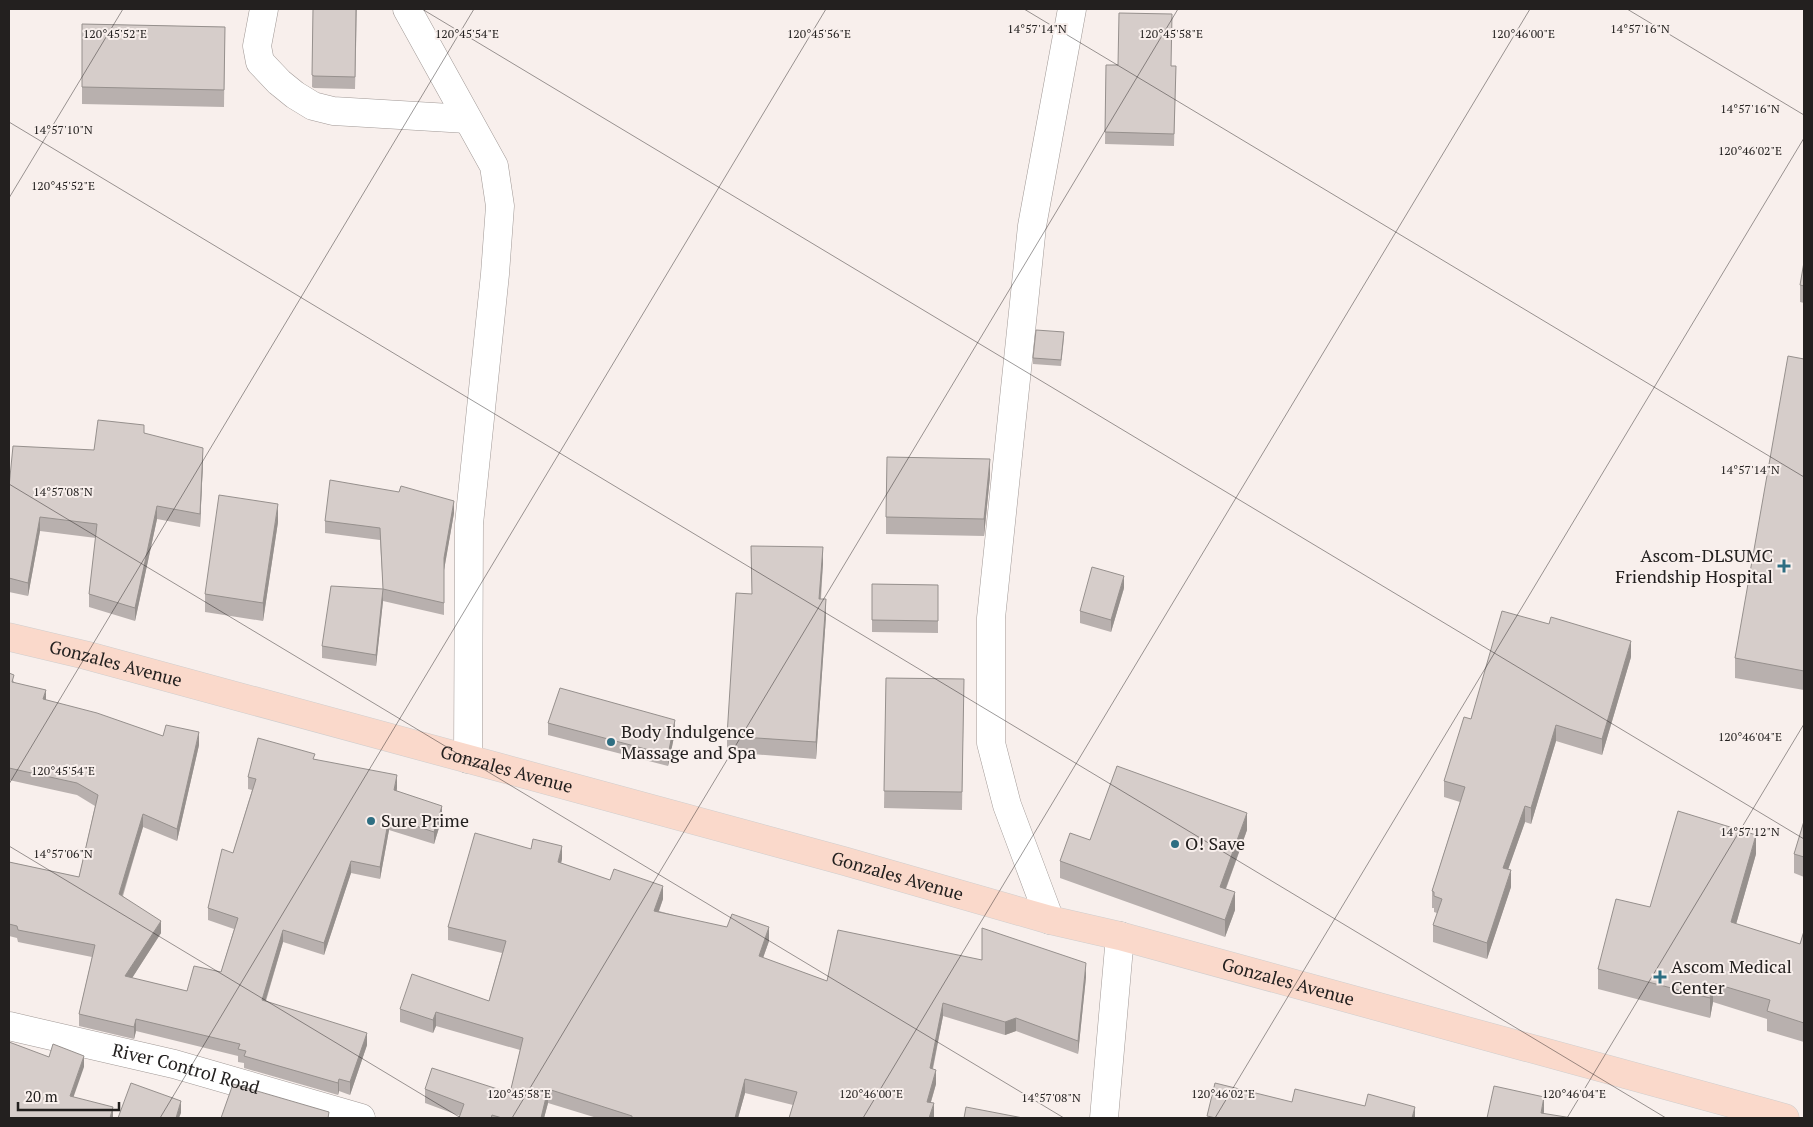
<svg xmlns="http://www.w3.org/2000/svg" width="1813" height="1127" viewBox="0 0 1813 1127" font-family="'PT Serif',serif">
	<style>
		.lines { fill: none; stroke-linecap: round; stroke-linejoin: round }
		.minor-casing { stroke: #a19996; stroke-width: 29 }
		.major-casing { stroke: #cfcece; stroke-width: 29 }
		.minor { stroke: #fff; stroke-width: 28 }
		.major { stroke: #fad9cb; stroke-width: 28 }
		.wall { fill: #b8b0ae }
		.shaded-wall { fill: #96908d }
		.building { fill: #d6cdca; stroke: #96908d }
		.ticks { fill: none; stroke: #23201f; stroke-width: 1; stroke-opacity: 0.45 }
		.poi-dot { fill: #2e6e82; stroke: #f8efec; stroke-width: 2 }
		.labels { text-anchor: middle; stroke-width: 4; stroke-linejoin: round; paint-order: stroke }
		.poi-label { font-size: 18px; fill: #23201f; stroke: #f8efec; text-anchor: start }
		.street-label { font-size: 18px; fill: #23201f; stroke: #f8efec }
		.ticks-label { font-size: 12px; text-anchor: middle; fill: #23201f; stroke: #f8efec; stroke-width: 4; stroke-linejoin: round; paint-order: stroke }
	</style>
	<rect width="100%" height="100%" fill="#f8efec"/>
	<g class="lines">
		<defs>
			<g id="minor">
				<polyline points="264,9 257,46 260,62 279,82 295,95 313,106 333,111 467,119"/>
				<polyline points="407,9 494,166 500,206 495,274 469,524 468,759"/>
				<polyline points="1050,920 1007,805 991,743 991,618 1032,226 1072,9"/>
				<path id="s1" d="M 9,1026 L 174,1064 L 361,1118"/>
				<polyline points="1104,1118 1120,936"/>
			</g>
			<g id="major">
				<path id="s2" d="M 9,637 L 85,655 L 844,861 L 1050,920 L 1120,936 L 1785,1118"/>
			</g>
		</defs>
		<use href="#minor" class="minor-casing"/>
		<use href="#major" class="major-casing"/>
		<use href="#minor" class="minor"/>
		<use href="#major" class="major"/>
	</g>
	<g class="wall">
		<polygon points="313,9 357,9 355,89 314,88 312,87"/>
		<polygon points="82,24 225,27 224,107 82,104"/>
		<polygon points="1106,65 1176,66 1174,146 1105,144"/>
		<polygon points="1804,262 1804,303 1800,302 1800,285"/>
		<polygon points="1064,338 1061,366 1033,364 1033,358"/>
		<polygon points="1804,359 1804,690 1735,678 1735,658"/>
		<polygon points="144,433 203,462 200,527 157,519 135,621 89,607 89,594 96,538 40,531 28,596 9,592 9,487 94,450"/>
		<polygon points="990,476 984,536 886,534 886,517"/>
		<polygon points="454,513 444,570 444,615 383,601 376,666 322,658 322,646 383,589 380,540 325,533 325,521"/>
		<polygon points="278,522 263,621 205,612 205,594"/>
		<polygon points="751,546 823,563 821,599 826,616 816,759 727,752 727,736 752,594"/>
		<polygon points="872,584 938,585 938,633 872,632"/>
		<polygon points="1124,588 1111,632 1080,623 1080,611"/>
		<polygon points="1631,657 1602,755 1556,741 1531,824 1525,822 1508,869 1511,887 1487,959 1433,942 1433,925 1437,913 1434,912 1434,908 1432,908 1432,891 1460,802 1444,797 1444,781 1471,719"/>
		<polygon points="9,673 14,682 46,700 163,736 199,745 177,841 143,827 123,896 161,933 132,978 187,991 221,972 234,929 208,920 208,908 233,853 252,790 248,789 248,777 315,759 397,788 397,791 442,818 434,844 389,830 380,879 351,873 324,955 283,942 266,1001 367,1045 350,1095 339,1091 338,1095 244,1068 244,1063 238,1062 238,1056 136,1031 134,1039 79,1026 79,1014 92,957 18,942 17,938 9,936 9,862 79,877 95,806 77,795 9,780"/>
		<polygon points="886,678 964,679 962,810 884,808"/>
		<polygon points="548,723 675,732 668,766 548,735"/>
		<polygon points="1804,821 1804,877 1794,873 1794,854"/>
		<polygon points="1247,830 1226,889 1235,910 1225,937 1060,878 1060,861 1090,840"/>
		<polygon points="1756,854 1736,924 1800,944 1804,931 1804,1042 1767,1031 1767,1019 1713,1002 1710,1018 1598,989 1598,969 1650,907"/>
		<polygon points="562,859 561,863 663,899 659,911 769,941 763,958 827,981 982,960 1086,977 1078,1054 1016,1031 1005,1035 943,1016 933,1069 936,1084 931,1102 934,1116 934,1118 789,1118 793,1105 745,1093 738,1118 597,1118 548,1103 544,1118 459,1118 460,1116 425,1103 425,1089 510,1093 520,1050 436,1026 433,1033 400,1022 400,1009 489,1001 502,953 448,940 448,927"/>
	</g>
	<g class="shaded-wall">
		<polygon points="203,448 203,462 200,527 200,514"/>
		<polygon points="990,459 990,476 984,536 984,519"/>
		<polygon points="454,501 454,513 444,570 444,558"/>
		<polygon points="278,504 278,522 263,621 263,603"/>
		<polygon points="157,506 157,519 135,621 135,608"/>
		<polygon points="40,517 40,531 28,596 28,583"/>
		<polygon points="823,547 823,563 819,615 819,599"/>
		<polygon points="1124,576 1124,588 1111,632 1111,620"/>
		<polygon points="383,589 383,601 376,666 376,655"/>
		<polygon points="826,599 826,616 816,759 816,742"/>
		<polygon points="1631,641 1631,657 1602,755 1602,739"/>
		<polygon points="46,690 46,702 43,699"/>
		<polygon points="675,720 675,732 668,766 668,755"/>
		<polygon points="1556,725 1556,741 1531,824 1531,808"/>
		<polygon points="199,732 199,745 177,841 177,829"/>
		<polygon points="397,775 397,788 394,802 394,790"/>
		<polygon points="442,806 442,818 434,844 434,832"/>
		<polygon points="1525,806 1525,822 1503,884 1503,868"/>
		<polygon points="1247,813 1247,830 1220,904 1220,887"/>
		<polygon points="143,814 143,827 119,906 119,894"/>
		<polygon points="389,817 389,830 380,879 380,867"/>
		<polygon points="1756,835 1756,854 1731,942 1731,922"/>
		<polygon points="562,846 562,859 558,875 558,862"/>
		<polygon points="351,861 351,873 324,955 324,943"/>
		<polygon points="1511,870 1511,887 1487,959 1487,943"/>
		<polygon points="663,886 663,899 654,924 654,911"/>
		<polygon points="1235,892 1235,910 1225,937 1225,920"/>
		<polygon points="161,921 161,933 125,989 125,976"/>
		<polygon points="769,927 769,941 759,969 759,956"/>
		<polygon points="283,930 283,942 262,1012 262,1000"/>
		<polygon points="1086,963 1086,977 1078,1054 1078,1041"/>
		<polygon points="1713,983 1713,1002 1710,1018 1710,998"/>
		<polygon points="943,1003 943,1016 930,1081 930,1068"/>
		<polygon points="436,1012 436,1026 433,1033 433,1020"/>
		<polygon points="1016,1018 1016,1031 1005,1035 1005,1022"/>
		<polygon points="136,1019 136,1031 134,1039 134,1027"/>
		<polygon points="367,1033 367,1045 350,1095 350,1082"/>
		<polygon points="84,1056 84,1067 70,1107 70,1096"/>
		<polygon points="936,1070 936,1084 927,1115 927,1102"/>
		<polygon points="339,1079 339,1091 338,1095 338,1083"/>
		<polygon points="745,1079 745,1093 738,1118 735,1118"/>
		<polygon points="548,1089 548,1103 544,1118 541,1118"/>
		<polygon points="1544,1097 1544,1112 1543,1118 1541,1113"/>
		<polygon points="181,1101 181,1113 179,1118 176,1118"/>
		<polygon points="934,1103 934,1118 929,1118"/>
		<polygon points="113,1107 113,1118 110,1118"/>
		<polygon points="1415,1107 1415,1118 1412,1118"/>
	</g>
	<g class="building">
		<polygon points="313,9 356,9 355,77 314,76 312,75"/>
		<polygon points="1119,13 1172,14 1171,66 1176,66 1174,134 1105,132 1106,65 1118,65"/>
		<polygon points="82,24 225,27 224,90 82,87"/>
		<polygon points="1804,262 1804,286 1800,285"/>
		<polygon points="1036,330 1064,332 1061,360 1033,358"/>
		<polygon points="1788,356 1804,359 1804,671 1735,658"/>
		<polygon points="98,420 144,425 144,433 203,448 200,514 157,506 135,608 89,594 97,524 40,517 28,583 9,578 9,487 13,446 94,450"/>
		<polygon points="887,457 990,459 984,519 886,517"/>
		<polygon points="330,480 399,492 401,486 454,501 444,558 444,603 383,589 380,528 325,521"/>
		<polygon points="219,495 278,504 263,603 205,594"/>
		<polygon points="751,546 823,547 819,599 826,599 816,742 727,736 736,593 752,594"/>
		<polygon points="1092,567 1124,576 1111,620 1080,611"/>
		<polygon points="872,584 938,585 938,621 872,620"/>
		<polygon points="331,586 383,589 376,655 322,646"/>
		<polygon points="1502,611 1549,624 1551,617 1631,641 1602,739 1556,725 1531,808 1525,806 1503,868 1511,870 1487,943 1433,925 1442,899 1434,896 1434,892 1432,891 1465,787 1444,781 1464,717 1471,719"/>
		<polygon points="9,673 14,675 12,682 46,690 43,699 97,713 163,736 166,725 199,732 177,829 143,814 119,894 161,921 125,976 187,991 194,966 221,972 238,918 208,908 222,849 233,853 256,779 248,777 258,738 315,754 313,759 397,775 394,790 442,806 434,832 389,817 380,867 351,861 324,943 283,930 262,1000 367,1033 350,1082 339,1079 338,1083 244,1056 246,1051 238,1049 240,1044 136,1019 134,1027 79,1014 95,945 18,930 17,926 9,924 9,862 79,877 98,795 77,783 9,768"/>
		<polygon points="886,678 964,679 962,792 884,791"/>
		<polygon points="560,688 675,720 668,755 548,723"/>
		<polygon points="1117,766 1247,813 1220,887 1235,892 1225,920 1060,861 1070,833 1090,840"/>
		<polygon points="1678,811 1756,835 1731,922 1800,944 1804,931 1804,1023 1767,1011 1770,1000 1713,983 1710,998 1598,969 1616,899 1650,907"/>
		<polygon points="1804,821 1804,857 1794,854"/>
		<polygon points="475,833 531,849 533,839 562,846 558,862 610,880 614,869 663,886 654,911 727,927 732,914 769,927 759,956 827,981 838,930 982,960 982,928 1086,963 1078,1041 1016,1018 1005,1022 943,1003 930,1068 936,1070 927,1102 934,1103 929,1118 789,1118 797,1092 745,1079 735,1118 632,1118 632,1116 548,1089 541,1118 502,1118 492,1115 491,1118 459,1118 464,1104 425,1089 432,1068 510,1093 523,1038 436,1012 433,1020 400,1009 412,974 489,1001 506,941 448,927"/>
		<polygon points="9,1042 49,1057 53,1044 84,1056 70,1096 113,1107 110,1118 9,1118"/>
		<polygon points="131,1083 181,1101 176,1118 118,1118"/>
		<polygon points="1215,1083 1292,1102 1295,1089 1365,1106 1368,1094 1415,1107 1412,1118 1216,1118 1207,1116"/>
		<polygon points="233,1084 329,1112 328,1118 221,1118"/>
		<polygon points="1494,1086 1544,1097 1541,1113 1572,1118 1487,1118"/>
		<polygon points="966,1107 1023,1118 964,1118"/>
	</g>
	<path class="ticks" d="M 422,9 L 1804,839M 1024,9 L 1804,477M 1627,9 L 1804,115M 9,122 L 1666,1118M 9,198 L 123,9M 9,484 L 1064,1118M 9,784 L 474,9M 9,846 L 461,1118M 160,1118 L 826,9M 512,1118 L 1178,9M 863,1118 L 1530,9M 1215,1118 L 1804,138M 1567,1118 L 1804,724"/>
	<g class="poi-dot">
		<path d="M1781.5 558.5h5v5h5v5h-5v5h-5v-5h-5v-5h5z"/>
		<circle cx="611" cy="742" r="5"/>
		<circle cx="371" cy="821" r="5"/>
		<circle cx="1175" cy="844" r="5"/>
		<path d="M1657.5 969.5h5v5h5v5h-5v5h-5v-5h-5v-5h5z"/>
	</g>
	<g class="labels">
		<g class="poi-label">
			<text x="1773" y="562" text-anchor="end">Ascom-DLSUMC<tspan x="1773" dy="21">Friendship Hospital</tspan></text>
			<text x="621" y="738">Body Indulgence<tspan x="621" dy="21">Massage and Spa</tspan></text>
			<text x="381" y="827">Sure Prime</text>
			<text x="1185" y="850">O! Save</text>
			<text x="1671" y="973">Ascom Medical<tspan x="1671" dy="21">Center</tspan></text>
		</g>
		<g class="street-label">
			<text dy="6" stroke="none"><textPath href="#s2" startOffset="110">Gonzales Avenue</textPath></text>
			<text dy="6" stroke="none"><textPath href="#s2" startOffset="515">Gonzales Avenue</textPath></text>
			<text dy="6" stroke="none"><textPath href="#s2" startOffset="920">Gonzales Avenue</textPath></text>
			<text dy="6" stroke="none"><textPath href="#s2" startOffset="1325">Gonzales Avenue</textPath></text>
			<text dy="6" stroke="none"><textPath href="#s1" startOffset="182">River Control Road</textPath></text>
		</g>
	</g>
	<g class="ticks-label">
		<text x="1037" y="33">14°57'14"N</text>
		<text x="1640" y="33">14°57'16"N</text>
		<text x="115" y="38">120°45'52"E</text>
		<text x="467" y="38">120°45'54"E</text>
		<text x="819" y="38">120°45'56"E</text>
		<text x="1171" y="38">120°45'58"E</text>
		<text x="1523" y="38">120°46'00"E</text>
		<text x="1750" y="113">14°57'16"N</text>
		<text x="63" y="134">14°57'10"N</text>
		<text x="1750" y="155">120°46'02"E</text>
		<text x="63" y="190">120°45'52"E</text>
		<text x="1750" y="474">14°57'14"N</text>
		<text x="63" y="496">14°57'08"N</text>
		<text x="1750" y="741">120°46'04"E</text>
		<text x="63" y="775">120°45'54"E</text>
		<text x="1750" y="836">14°57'12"N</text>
		<text x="63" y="858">14°57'06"N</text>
		<text x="519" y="1098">120°45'58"E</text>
		<text x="871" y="1098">120°46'00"E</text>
		<text x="1223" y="1098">120°46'02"E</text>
		<text x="1574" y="1098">120°46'04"E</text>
		<text x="1051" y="1102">14°57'08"N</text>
	</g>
	<rect width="1813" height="1127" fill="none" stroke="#23201f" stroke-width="20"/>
	<path d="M18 1102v8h101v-8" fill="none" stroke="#23201f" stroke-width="2.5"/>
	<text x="25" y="1102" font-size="15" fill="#23201f" stroke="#f8efec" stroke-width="4" paint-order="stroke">20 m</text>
</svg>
